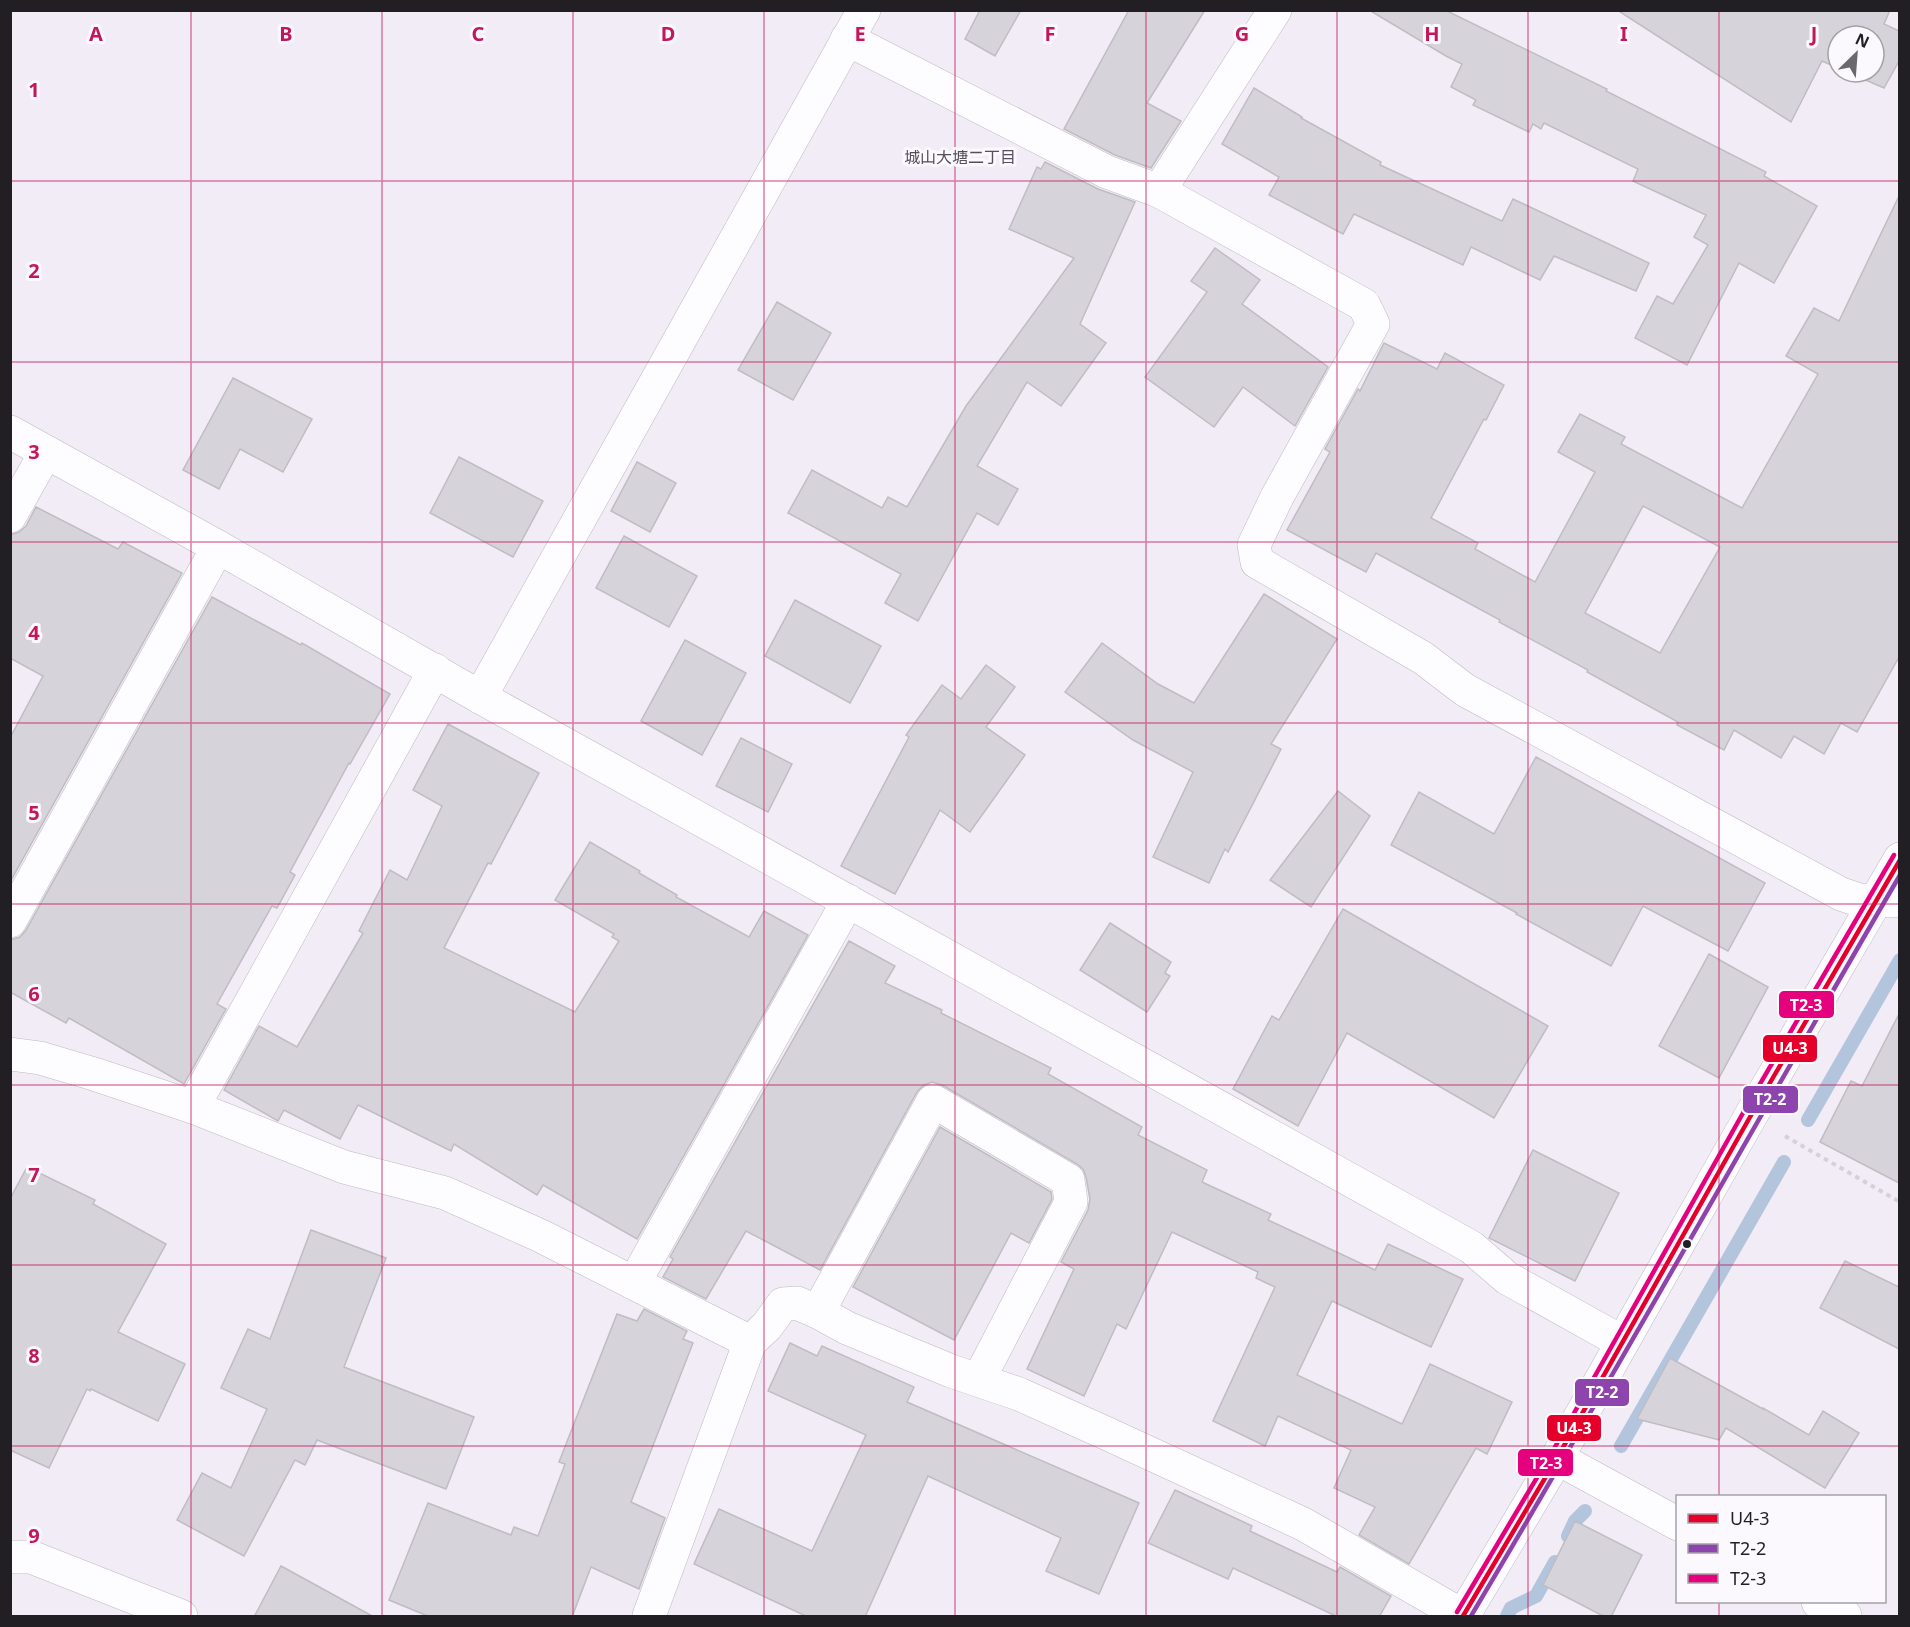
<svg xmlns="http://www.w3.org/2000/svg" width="1910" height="1627" viewBox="0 0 1910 1627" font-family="'Noto Sans','Noto Sans JP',sans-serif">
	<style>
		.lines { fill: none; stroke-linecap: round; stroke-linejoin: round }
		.stream { stroke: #b2c5dd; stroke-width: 14 }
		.building { fill: #d7d3db; stroke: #c0bcc3; stroke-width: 1.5; fill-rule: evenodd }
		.minor-casing { stroke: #bebac1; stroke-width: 34 }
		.path { stroke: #d4d2d5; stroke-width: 4; stroke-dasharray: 4.5 4.5; stroke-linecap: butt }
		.minor { stroke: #fdfcfe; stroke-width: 33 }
		.bus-1-casing { stroke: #fbf9fd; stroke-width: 9 }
		.bus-2-casing { stroke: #fbf9fd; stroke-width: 9 }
		.bus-3-casing { stroke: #fbf9fd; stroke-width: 9 }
		.bus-1 { stroke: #e4002b; stroke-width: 4.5 }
		.bus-2 { stroke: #8e44ad; stroke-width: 4.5 }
		.bus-3 { stroke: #e5007d; stroke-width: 4.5 }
		.grid { fill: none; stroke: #c2185b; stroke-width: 1.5; stroke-opacity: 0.55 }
		.bus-dot { fill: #221f24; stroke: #fbf9fd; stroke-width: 2 }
		.labels { text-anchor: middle; stroke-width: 6; stroke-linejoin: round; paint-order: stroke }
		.neighbourhood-label { font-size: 16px; fill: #564e5c; stroke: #fbf9fd }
		.grid-label { font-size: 20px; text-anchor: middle; font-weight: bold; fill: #c2185b; stroke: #fbf9fd; stroke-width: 6; stroke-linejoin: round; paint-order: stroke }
		.line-badge { stroke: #fbf9fd; stroke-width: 2 }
		.badge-label { font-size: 16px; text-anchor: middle; font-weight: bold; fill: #fff }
	</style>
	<rect width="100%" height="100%" fill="#f2ecf6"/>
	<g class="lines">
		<g class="stream">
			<polyline points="1808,1120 1900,960"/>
			<polyline points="1621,1446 1784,1162"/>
			<polyline points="1568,1536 1575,1521 1585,1511"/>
			<polyline points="1507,1616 1511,1608 1536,1596 1555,1562"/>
		</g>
	</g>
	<g class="building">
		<polygon points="980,10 1021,10 995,56 965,39"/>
		<polygon points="1129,10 1205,10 1147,103 1181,121 1151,168 1115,155 1064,129"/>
		<polygon points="1369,10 1445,10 1607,89 1606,91 1766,172 1764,176 1817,206 1774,283 1739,263 1687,365 1635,338 1657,296 1673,304 1708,245 1694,237 1706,215 1633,181 1638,169 1544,123 1541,129 1533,124 1529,132 1473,105 1476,100 1451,87 1462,64 1446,56"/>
		<polygon points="1617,10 1890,10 1884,24 1899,31 1899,61 1884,88 1847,72 1874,72 1874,36 1838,36 1838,68 1822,61 1791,122"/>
		<polygon points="1254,88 1302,117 1301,118 1381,162 1380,165 1502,221 1513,199 1649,263 1636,291 1554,256 1540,280 1471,247 1463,265 1354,214 1343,234 1269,195 1279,177 1222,144"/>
		<polygon points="1045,162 1098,189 1135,202 1080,324 1106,343 1061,406 1027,382 977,466 1018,489 998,525 977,513 918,621 885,603 901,574 788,513 812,470 882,508 888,497 907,507 966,406 1074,258 1009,229 1037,167 1041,169"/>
		<path d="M 1899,196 L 1899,657 L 1857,732 L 1841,723 L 1824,754 L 1794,736 L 1781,758 L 1734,730 L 1724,750 L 1677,725 L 1678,722 L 1587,672 L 1588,670 L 1499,622 L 1500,620 L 1376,553 L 1366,572 L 1287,530 L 1330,452 L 1325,449 L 1358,389 L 1360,391 L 1384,343 L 1437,369 L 1445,353 L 1504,385 L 1486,420 L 1484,419 L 1431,518 L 1478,543 L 1475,549 L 1535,582 L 1595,472 L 1558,452 L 1580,414 L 1625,437 L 1621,444 L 1742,508 L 1818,374 L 1786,356 L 1814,308 L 1839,321 ZM 1643,506 L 1720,547 L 1660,653 L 1585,613 Z"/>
		<polygon points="1215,248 1260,280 1242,304 1328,367 1295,426 1243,387 1214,427 1145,377 1207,292 1191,281"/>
		<polygon points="777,302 831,333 793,400 738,370"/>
		<polygon points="233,378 312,419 283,472 240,449 219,489 183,470"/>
		<polygon points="459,457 543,501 513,557 430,513"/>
		<polygon points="637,462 676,483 650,532 611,511"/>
		<polygon points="36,507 118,549 123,542 182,573 10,882 10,738 43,676 10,658 10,535 19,532 26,526"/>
		<polygon points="624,536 697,576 669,627 596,588"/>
		<polygon points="1264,594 1337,639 1271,744 1281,749 1228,852 1225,849 1209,883 1153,857 1193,772 1133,740 1065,692 1102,643 1158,684 1194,703"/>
		<polygon points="212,597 301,645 302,643 390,694 350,764 349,763 290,872 295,875 277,908 272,906 217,1004 226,1009 184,1084 69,1018 66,1023 10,992 10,940 20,937 26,930"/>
		<polygon points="795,600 881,646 850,703 765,656"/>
		<polygon points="685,640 746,673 702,755 641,721"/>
		<polygon points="986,665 1015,687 986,727 1025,755 970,832 940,810 895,894 841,866 909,737 906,735 942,685 961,699"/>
		<polygon points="448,724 539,773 491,864 488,863 444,948 575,1012 619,941 612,937 614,934 555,900 590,842 640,871 639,873 677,895 676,897 749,937 764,911 808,935 637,1239 543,1185 537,1195 454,1144 451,1151 358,1105 340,1139 284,1110 278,1121 224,1090 259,1026 297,1047 363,933 359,931 390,870 407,880 442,806 413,790"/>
		<polygon points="741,738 792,764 768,812 716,786"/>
		<polygon points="1536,757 1765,883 1728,951 1643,906 1611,966 1516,914 1517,913 1391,845 1419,792 1494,834"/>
		<polygon points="1338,791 1370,816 1311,907 1270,880"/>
		<polygon points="1343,909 1548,1026 1494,1118 1347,1033 1298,1126 1233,1089 1272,1016 1279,1020"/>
		<polygon points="1110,923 1171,962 1165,973 1170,976 1147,1012 1080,970"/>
		<polygon points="849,941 895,966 885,983 942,1010 941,1013 1051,1068 1048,1074 1142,1127 1138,1135 1207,1170 1202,1182 1271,1214 1268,1220 1375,1270 1388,1244 1463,1279 1431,1347 1332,1301 1297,1375 1402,1424 1430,1364 1512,1402 1487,1454 1476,1448 1409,1564 1359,1535 1375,1507 1334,1488 1351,1450 1278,1416 1265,1446 1213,1421 1275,1287 1256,1278 1258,1272 1172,1232 1126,1329 1117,1324 1084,1396 1027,1369 1074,1269 1061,1262 1088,1210 1090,1199 1086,1177 1083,1169 1077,1164 942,1085 932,1082 924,1085 917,1092 820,1270 746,1231 706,1299 663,1277 673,1259 670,1257"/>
		<polygon points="1709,954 1768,987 1719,1078 1659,1046"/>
		<polygon points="1899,1014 1899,1183 1820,1142 1851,1081 1862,1086"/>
		<polygon points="940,1127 1051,1192 1052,1199 1029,1243 1011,1233 954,1340 853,1287"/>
		<polygon points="1533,1150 1619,1193 1575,1281 1489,1238"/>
		<polygon points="27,1167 95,1200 93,1204 166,1244 118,1332 185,1364 158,1421 91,1389 90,1391 87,1389 49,1468 10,1450 10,1199"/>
		<polygon points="311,1230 386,1258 344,1367 474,1417 446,1489 317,1440 305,1465 295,1460 244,1556 177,1520 202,1473 231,1488 267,1409 221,1388 248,1329 270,1339"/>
		<polygon points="1845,1261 1899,1287 1899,1349 1820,1308"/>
		<polygon points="644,1309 687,1331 683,1339 693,1343 631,1502 665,1518 639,1589 591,1567 572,1617 430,1617 389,1600 428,1503 511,1535 514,1527 538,1536 565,1464 559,1462 617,1314 637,1321"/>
		<polygon points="790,1343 817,1356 822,1346 914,1387 907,1402 1139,1503 1099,1594 1046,1571 1061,1538 928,1476 865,1617 808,1617 694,1564 719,1509 812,1551 866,1435 768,1391"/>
		<polygon points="1670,1358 1763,1409 1763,1408 1809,1435 1823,1411 1859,1433 1825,1488 1726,1428 1719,1440 1637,1419"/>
		<polygon points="1175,1490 1252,1526 1250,1531 1337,1572 1340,1567 1391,1596 1379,1617 1338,1617 1233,1568 1228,1579 1148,1543"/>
		<polygon points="1575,1521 1642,1555 1611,1617 1605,1617 1543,1585"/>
		<polygon points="281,1566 374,1617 254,1617"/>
	</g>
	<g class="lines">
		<defs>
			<g id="minor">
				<polyline points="847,39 1107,172 1159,191 1364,305 1373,324 1277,497 1254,545 1257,562 1423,658 1465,690 1841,894 1859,900 1900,901"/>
				<polyline points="1159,191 1275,10"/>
				<polyline points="10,432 218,547 480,697 1471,1247 1507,1278 1622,1342"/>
				<polyline points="10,516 46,452"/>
				<polyline points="480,697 864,10"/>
				<polyline points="10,921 218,547"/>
				<polyline points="10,1054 40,1058 94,1074 193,1107 344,1167 445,1193 541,1236 750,1342"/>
				<polyline points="193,1107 435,670"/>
				<polyline points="634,1283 848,901"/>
				<polyline points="818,1312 933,1101 1068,1180 1071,1202 979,1379"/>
				<polyline points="1557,1458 1678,1524"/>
				<polyline points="10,1557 31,1557 181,1616"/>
				<polyline points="1818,1602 1845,1616"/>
				<polyline points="649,1616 750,1342 767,1326 783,1304 797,1303 818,1312 847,1328 951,1371 1019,1394 1110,1435 1303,1524 1463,1616"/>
				<polyline points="1463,1616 1557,1458 1750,1117 1900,859"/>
			</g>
		</defs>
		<use href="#minor" class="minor-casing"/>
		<polyline class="path" points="1785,1136 1900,1202"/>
		<use href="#minor" class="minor"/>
		<defs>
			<polyline id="bus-1" points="1463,1616 1557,1458 1750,1117 1900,860"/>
			<path id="bus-2" d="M 1471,1616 C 1617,1371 1756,1122 1900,875"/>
			<polyline id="bus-3" points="1457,1612 1551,1454 1743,1113 1894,855"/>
		</defs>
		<use href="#bus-1" class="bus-1-casing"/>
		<use href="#bus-2" class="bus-2-casing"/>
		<use href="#bus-3" class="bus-3-casing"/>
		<use href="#bus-1" class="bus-1"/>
		<use href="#bus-2" class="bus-2"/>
		<use href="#bus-3" class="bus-3"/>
	</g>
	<path class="grid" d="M 191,10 L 191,1616M 382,10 L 382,1616M 573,10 L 573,1616M 764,10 L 764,1616M 955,10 L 955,1616M 1146,10 L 1146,1616M 1337,10 L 1337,1616M 1528,10 L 1528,1616M 1719,10 L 1719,1496M 10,181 L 1900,181M 10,362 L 1900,362M 10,542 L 1900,542M 10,723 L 1900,723M 10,904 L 1900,904M 10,1085 L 1900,1085M 10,1265 L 1900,1265M 10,1446 L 1900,1446M 1719,1602 L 1719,1616"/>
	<circle class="bus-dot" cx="1687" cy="1244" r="5"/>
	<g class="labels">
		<g class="neighbourhood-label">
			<text x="960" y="163">城山大塘二丁目</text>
		</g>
	</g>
	<g class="grid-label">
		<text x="96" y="41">A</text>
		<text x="286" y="41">B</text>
		<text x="478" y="41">C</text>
		<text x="668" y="41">D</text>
		<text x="860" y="41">E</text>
		<text x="1050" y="41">F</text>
		<text x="1242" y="41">G</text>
		<text x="1432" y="41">H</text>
		<text x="1624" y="41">I</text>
		<text x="1814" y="41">J</text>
		<text x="34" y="97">1</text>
		<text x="34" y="278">2</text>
		<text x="34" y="459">3</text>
		<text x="34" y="640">4</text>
		<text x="34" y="820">5</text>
		<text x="34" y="1001">6</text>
		<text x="34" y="1182">7</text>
		<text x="34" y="1363">8</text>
		<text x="34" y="1543">9</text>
	</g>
	<g class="line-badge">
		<rect x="1778" y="990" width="57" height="29" rx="6" fill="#e5007d"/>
		<rect x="1762" y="1034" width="56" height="29" rx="6" fill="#e4002b"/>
		<rect x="1742" y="1085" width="57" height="29" rx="6" fill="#8e44ad"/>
		<rect x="1574" y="1378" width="56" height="29" rx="6" fill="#8e44ad"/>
		<rect x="1546" y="1414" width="56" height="28" rx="6" fill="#e4002b"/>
		<rect x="1517" y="1448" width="57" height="29" rx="6" fill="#e5007d"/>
	</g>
	<g class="badge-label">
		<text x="1806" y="1011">T2-3</text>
		<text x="1790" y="1054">U4-3</text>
		<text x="1770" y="1105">T2-2</text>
		<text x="1602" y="1398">T2-2</text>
		<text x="1574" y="1434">U4-3</text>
		<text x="1546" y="1469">T2-3</text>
	</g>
	<rect width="1910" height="1627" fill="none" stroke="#221f24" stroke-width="24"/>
	<rect x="1676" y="1495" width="210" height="108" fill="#fbf9fd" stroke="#a4a2a6" stroke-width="1.5"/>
	<rect x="1688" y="1514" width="30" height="9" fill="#e4002b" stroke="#a4a2a6" stroke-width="1.5"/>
	<text x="1730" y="1525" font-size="18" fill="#221f24">U4-3</text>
	<rect x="1688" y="1544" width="30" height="9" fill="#8e44ad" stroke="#a4a2a6" stroke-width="1.5"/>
	<text x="1730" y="1555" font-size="18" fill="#221f24">T2-2</text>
	<rect x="1688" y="1574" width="30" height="9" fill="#e5007d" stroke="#a4a2a6" stroke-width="1.5"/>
	<text x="1730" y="1585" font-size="18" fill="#221f24">T2-3</text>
	<g transform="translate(1856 54) rotate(25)"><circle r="28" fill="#fbf9fd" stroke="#a4a2a6" stroke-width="1.5"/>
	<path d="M0-4.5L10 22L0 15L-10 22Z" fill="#6b676e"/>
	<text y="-9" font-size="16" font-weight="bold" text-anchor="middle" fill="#221f24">N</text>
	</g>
</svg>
